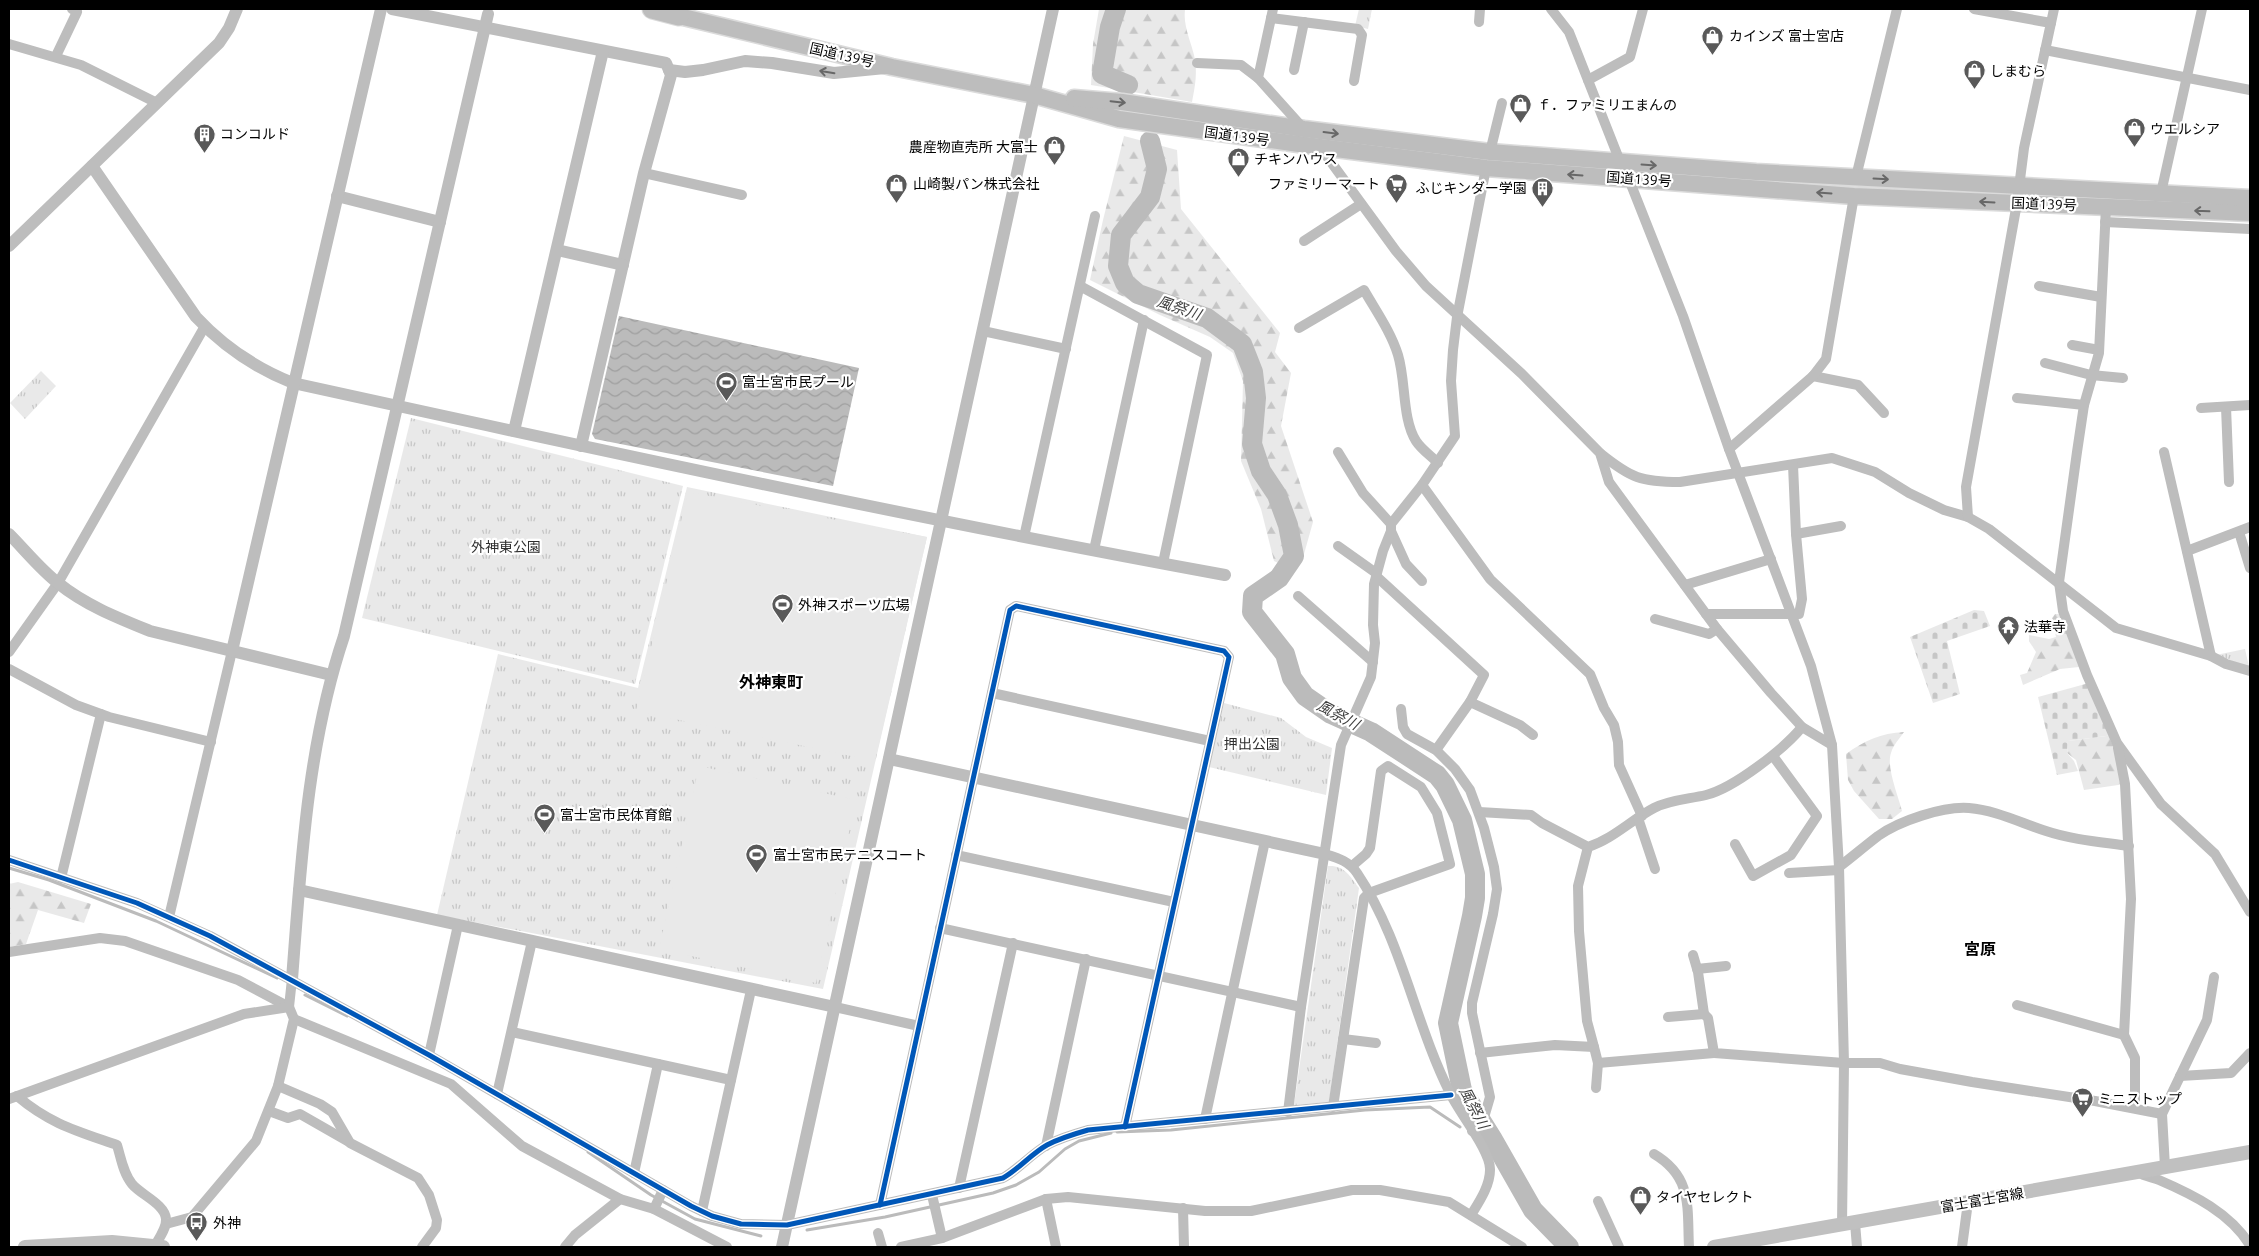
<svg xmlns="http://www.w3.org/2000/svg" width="2259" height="1256" viewBox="0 0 2259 1256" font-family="Ubuntu,'Noto Sans JP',sans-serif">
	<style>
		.grass { fill: url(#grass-tufts) }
		.forest { fill: url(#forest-firs) }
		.cemetery { fill: url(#cemetery-stones) }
		.garden { fill: #e9e9e9 }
		.water { fill: url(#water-waves) }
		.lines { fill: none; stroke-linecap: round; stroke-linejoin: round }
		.stream { stroke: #bbb; stroke-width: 3 }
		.river { stroke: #bbb; stroke-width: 20 }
		.trunk-casing { stroke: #dbdbdb; stroke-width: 19 }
		.motorway-casing { stroke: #dbdbdb; stroke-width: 21 }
		.minor { stroke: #bdbdbd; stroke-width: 10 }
		.tertiary { stroke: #bdbdbd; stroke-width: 12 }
		.secondary { stroke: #c0c0c0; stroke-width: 14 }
		.trunk { stroke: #bdbdbd; stroke-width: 16 }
		.motorway { stroke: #bdbdbd; stroke-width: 19 }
		.cycleway-casing { stroke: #fff; stroke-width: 8 }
		.cycleway { stroke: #0057b8; stroke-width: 5 }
		.oneway { stroke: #686868 }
		.labels { text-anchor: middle; stroke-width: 4.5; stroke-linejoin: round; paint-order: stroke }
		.poi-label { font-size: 14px; fill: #000; stroke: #fff; text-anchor: start }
		.street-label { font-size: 14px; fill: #000; stroke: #fff }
		.park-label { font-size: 14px; fill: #2e2e2e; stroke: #fff }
		.water-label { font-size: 15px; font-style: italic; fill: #3f3f3f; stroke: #fff }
		.quarter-label { font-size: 16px; font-weight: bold; fill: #000; stroke: #fff }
	</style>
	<defs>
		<pattern id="grass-tufts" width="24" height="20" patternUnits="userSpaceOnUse" patternTransform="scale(1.25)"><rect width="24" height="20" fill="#e9e9e9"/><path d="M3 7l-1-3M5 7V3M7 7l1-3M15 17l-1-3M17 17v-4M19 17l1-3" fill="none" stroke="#c6c6c6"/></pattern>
		<pattern id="forest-firs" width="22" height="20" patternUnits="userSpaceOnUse" patternTransform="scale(1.25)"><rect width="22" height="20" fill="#e9e9e9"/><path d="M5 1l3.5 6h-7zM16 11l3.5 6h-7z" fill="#c6c6c6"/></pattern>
		<pattern id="cemetery-stones" width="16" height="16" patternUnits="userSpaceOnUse" patternTransform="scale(1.25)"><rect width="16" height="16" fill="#e9e9e9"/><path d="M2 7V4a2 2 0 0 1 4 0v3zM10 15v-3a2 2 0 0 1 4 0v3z" fill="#c6c6c6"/></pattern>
		<pattern id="water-waves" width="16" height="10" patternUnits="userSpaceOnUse" patternTransform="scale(1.25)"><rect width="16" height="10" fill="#bbb"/><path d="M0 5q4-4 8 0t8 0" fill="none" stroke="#9f9f9f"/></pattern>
	</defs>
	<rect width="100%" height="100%" fill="#fff"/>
	<g class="grass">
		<polygon points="1359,9 1372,9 1368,29 1355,26"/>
		<polygon points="41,371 56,386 25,419 10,403"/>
		<polygon points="411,418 683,486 635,684 362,618"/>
		<polygon points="687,487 927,537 823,989 437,915 498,654 638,688"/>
		<polygon points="2245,649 2250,671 2211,656"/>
		<polygon points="1224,703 1281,718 1306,737 1332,748 1326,795 1209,767"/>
		<path d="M 1328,866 C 1344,865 1350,876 1359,888 L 1329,1102 L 1294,1105 Z"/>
	</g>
	<g class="forest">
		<path d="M 1099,9 L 1185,9 C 1183,25 1190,39 1194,55 C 1198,71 1195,87 1192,102 L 1091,85 L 1093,44 Z"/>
		<polygon points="1124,136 1177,150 1181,209 1280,333 1275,352 1291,373 1281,426 1313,522 1304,554 1293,570 1274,561 1261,509 1241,461 1243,381 1233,353 1210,337 1160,315 1090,280 1103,220"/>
		<polygon points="2055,614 2064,614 2079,667 2060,669 2023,685 2020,675 2027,673 2036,652 2029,641 2029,635 2049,639 2056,637 2052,618"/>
		<path d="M 1904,732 C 1900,738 1893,745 1891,753 C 1886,767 1898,795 1902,811 L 1892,819 L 1879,819 L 1854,791 L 1848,780 L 1846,754 C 1864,741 1881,733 1904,732 Z"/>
		<polygon points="2114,735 2125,784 2084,790 2076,760 2067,753 2068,741"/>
		<polygon points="18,882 91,904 84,923 38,910 26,944 9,947 9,884"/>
	</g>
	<g class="cemetery">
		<polygon points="1974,610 1984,611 1990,626 1947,641 1960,694 1933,703 1910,637"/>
		<polygon points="2089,683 2114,735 2068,741 2067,753 2074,761 2078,771 2057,775 2038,697"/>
	</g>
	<g class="garden">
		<polygon points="688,492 927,537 875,761 636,711"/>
		<polygon points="699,766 856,800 816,983 659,949"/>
	</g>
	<polygon class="water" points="619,316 859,368 833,486 595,439 592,434"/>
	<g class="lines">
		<g class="stream">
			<polyline points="9,868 49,880 156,921 277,978"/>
			<polyline points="305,995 347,1016"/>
			<polyline points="1117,1132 1171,1130 1365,1110 1430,1107 1460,1127"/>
			<polyline points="1480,1134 1492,1138"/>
			<polyline points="588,1152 651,1195 695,1219 761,1236"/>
			<polyline points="807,1230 885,1217 993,1193 1016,1185 1039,1172 1065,1149 1079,1141 1111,1133"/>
		</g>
		<g class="river">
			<polyline points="1116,9 1110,27 1102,74 1128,85"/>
			<polyline points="1150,141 1157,169 1150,197 1121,235 1118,266 1125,283 1138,294 1207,318 1242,344 1253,372 1256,398 1252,444 1261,471 1277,495 1288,525 1294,556 1279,578 1253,596 1252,612 1285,654 1292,678 1305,696 1331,714 1371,732 1437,775 1445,785 1462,820 1475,874 1475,898 1472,916 1448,1023 1462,1090 1492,1138 1533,1210 1569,1247"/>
		</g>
		<defs>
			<g id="trunk">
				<polyline points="679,16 892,67 1034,95 1119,119 1320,147 1486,168 1854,196 2250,213"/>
				<polyline points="1074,98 1122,102 1304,129 1490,152 1756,172 2250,198"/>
			</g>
			<polyline id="motorway" points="652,9 679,16"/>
		</defs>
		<use href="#trunk" class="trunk-casing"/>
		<use href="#motorway" class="motorway-casing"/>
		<g class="minor">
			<polyline points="1273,9 1258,78 1304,129"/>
			<polyline points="1551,9 1569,32 1621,164"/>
			<polyline points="1974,9 2051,23"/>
			<polyline points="1271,18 1358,29 1362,35 1354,81"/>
			<polyline points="1479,22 1480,9"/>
			<polyline points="9,44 81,65 157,103"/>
			<polyline points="2045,50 2250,90"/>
			<polyline points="56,56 77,12 72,9"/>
			<polyline points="1197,63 1241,65 1258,78"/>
			<polyline points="1294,70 1304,22"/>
			<polyline points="1588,80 1630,57 1643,9"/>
			<polyline points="1320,147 1396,251 1426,286 1522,374 1600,453 1609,482 1717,629 1771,693 1802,727 1832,745"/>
			<polyline points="1490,152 1502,103"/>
			<polyline points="644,173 742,195"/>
			<polyline points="1628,177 1683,316 1729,449 1811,666 1832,745 1839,867 1844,1063 1842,1225"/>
			<polyline points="1856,177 1897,9"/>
			<polyline points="2161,193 2202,9"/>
			<polyline points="2106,207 2099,353 2084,405 2077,452 2059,582 2063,611 2087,675 2117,743 2161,804 2215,854 2250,912"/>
			<polyline points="2105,222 2250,229"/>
			<polyline points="1304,241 1361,204"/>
			<polyline points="1080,286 1207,355 1163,563"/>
			<polyline points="2039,286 2101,297"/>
			<path d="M 1299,328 L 1364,290 C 1376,311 1391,332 1398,355 C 1406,381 1402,419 1416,441 C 1421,449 1431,456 1438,463"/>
			<polyline points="983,331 1066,349"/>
			<polyline points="2072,345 2099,350"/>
			<polyline points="2045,363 2091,375 2123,378"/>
			<polyline points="1813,376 1858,385 1884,413"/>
			<polyline points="2017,398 2084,405"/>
			<polyline points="2226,407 2229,482"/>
			<polyline points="2201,408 2250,405"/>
			<polyline points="1729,449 1813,376 1826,359 1854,196"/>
			<polyline points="1338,452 1363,493 1391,524"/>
			<polyline points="2164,452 2211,656"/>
			<path d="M 1601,454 C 1631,478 1641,482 1680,482 L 1832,458 L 1875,472 L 1909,493 L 1944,510 L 1968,517 L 1989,529 L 2116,628 L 2211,656 L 2226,664 L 2250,671"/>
			<polyline points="1422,485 1490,579 1590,674 1604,708 1614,725 1618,742 1619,765 1642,816"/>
			<polyline points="1968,517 1966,487 2017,203 2024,148 2054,9"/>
			<polyline points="1391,531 1406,564 1422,581"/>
			<polyline points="2239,532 2250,568"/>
			<polyline points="1796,534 1841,526"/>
			<polyline points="1024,537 1095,216"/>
			<polyline points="1338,546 1376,573"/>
			<polyline points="1094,550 1144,320"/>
			<polyline points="2187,551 2250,527"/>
			<polyline points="1376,576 1484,675 1470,702 1436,750"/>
			<polyline points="1685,585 1771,559"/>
			<polyline points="1298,596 1373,662"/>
			<polyline points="1706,614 1799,614 1802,599 1796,534 1793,465"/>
			<polyline points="1655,619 1709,634 1717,629"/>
			<polyline points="9,652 58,583 205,326"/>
			<polyline points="9,669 76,705 109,717 211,742"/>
			<polyline points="992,693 1210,741"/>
			<polyline points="1470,702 1520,725 1533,735"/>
			<polyline points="1401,709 1403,727 1407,734 1436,750 1455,769 1470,790 1484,828 1494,867 1497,889 1493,914 1472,1003 1472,1013 1490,1097 1485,1114 1472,1131"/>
			<polyline points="2118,748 2125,784 2131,899 2124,1035 2135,1058 2135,1108"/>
			<path d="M 1479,812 L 1531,815 L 1542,823 L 1588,847 C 1613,839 1631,820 1654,808 C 1669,800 1689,799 1706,795 C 1734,788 1784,749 1802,727"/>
			<polyline points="1638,818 1655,869"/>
			<polyline points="1735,844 1753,876 1791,855 1817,816 1773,756"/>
			<path d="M 1325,854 C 1338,858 1349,861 1357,873 C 1402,940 1414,1021 1450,1093 C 1459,1113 1491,1151 1490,1170 C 1490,1186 1479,1202 1471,1215"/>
			<polyline points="956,855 1174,902"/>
			<path d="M 9,860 L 137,903 L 210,936 L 429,1055 L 691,1206 L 712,1216 L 741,1224 L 787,1225 L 1003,1178 C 1019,1169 1031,1154 1047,1145 C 1060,1138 1074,1134 1088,1130 L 1451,1095"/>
			<path d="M 1839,867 C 1852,857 1865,846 1878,836 C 1899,821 1943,806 1969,808 C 1995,810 2021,823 2046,831 C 2073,840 2101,842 2129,846"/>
			<polyline points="1789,873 1839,870"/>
			<polyline points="61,878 101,714"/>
			<polyline points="169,917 232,651"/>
			<polyline points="940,928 1301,1007"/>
			<polyline points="9,952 100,938 125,941 238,980 289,1007 294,1019 278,1086 256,1141 192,1217 166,1224"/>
			<polyline points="1693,955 1698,972 1704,1014"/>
			<polyline points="1697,969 1726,966"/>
			<polyline points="2017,1005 2124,1035"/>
			<polyline points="835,1007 919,1026"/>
			<polyline points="1668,1017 1704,1014 1708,1018 1714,1053 1844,1063 1880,1063 1900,1069 1972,1082 2095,1101 2162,1114"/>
			<polyline points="294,1019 451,1084 522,1146 620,1199 654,1209 727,1247"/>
			<polyline points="512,1032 731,1080"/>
			<polyline points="1343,1039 1376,1043"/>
			<polyline points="1594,1047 1598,1063 1596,1088"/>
			<polyline points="1480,1053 1555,1045 1594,1047 1587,1021 1579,931 1578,886 1588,847"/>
			<polyline points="429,1055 458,925"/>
			<polyline points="1598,1063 1714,1053"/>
			<polyline points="2180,1076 2231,1073 2250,1053"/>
			<polyline points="278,1086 320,1104 332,1112 350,1143 418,1178 429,1195 437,1220 436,1228 422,1247"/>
			<polyline points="497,1094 532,941"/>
			<path d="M 17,1096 C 50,1124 77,1131 117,1145 C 121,1158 123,1173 132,1184 C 141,1195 165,1204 166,1219 C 167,1228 158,1240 154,1247"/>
			<polyline points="9,1099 244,1014 289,1007 292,979"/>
			<polyline points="1333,1107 1364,898 1369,893 1450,864 1437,813 1421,787 1388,766 1381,771 1370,848 1366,854 1352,866"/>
			<polyline points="269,1111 288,1118 300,1114 349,1142"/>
			<polyline points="1288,1112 1301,1007 1341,745 1371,677 1375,643 1373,625 1374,584 1383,551 1391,531 1391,524 1422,485 1455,436 1451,381 1453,350 1457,317 1486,168"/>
			<polyline points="1205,1119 1265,841"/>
			<polyline points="1046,1146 1086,959"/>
			<path d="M 1654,1154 C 1693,1177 1687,1208 1689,1247"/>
			<polyline points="2165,1167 2162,1114 2207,1020 2214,977"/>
			<path d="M 2138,1172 C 2145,1177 2152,1177 2159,1180 C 2194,1195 2230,1213 2250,1245"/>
			<polyline points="634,1173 658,1064"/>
			<polyline points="959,1188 1013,943"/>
			<polyline points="932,1195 942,1238"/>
			<polyline points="1046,1199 1056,1247"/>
			<polyline points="1598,1201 1619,1247"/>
			<polyline points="880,1205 1010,610 1016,606 1224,651 1229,657 1125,1127"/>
			<polyline points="1183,1208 1184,1247"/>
			<polyline points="654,1209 663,1190"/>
			<polyline points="702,1211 751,990"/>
			<polyline points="1855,1223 1857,1247"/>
			<polyline points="878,1233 882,1247"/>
			<polyline points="565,1247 575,1235 620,1199"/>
			<polyline points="901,1247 942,1238 1046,1199 1068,1197 1205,1211 1251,1211 1352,1190 1380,1190 1449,1202 1522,1247"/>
			<polyline points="1962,1247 1968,1202"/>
		</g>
		<g class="tertiary">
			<polyline points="392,9 666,63 671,75 644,173 581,446"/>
			<polyline points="669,70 685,72 703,70 745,61 772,63 834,73 885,68"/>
			<path d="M 92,166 L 196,317 C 224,347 255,368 293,383 C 603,451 913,518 1225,575"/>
			<polyline points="337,196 440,222"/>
			<polyline points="9,246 219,43 229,28 237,9"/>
			<polyline points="557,250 623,265"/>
			<polyline points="514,431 603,51"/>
			<path d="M 9,534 C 25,550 40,569 58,583 C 85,605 118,618 150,631 L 331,675"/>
			<polyline points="232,651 381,9"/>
			<polyline points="889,759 1325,854"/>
			<polyline points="299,890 835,1007"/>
			<path d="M 292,979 C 301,864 307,746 344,636 L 488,14"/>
			<polyline points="782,1247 1053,9"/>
		</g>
		<g class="secondary">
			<polyline points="25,1247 112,1242 163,1247"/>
			<polyline points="1714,1247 2250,1152"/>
		</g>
		<use href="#trunk" class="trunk"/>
		<use href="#motorway" class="motorway"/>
		<defs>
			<g id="cycleway">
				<path d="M 9,860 L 137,903 L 210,936 L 429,1055 L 691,1206 L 712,1216 L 741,1224 L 787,1225 L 1003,1178 C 1019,1169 1031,1154 1047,1145 C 1060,1138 1074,1134 1088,1130 L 1451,1095"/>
				<polyline points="880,1205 1010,610 1016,606 1224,651 1229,657 1125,1127"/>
			</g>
		</defs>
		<use href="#cycleway" class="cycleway-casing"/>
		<use href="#cycleway" class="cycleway"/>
	</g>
	<defs><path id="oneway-shaft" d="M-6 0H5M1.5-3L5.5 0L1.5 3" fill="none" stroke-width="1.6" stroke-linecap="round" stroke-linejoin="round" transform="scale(1.25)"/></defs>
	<g class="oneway">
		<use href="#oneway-shaft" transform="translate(827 72) rotate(-171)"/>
		<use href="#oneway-shaft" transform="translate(1118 102) rotate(6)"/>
		<use href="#oneway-shaft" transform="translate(1331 133) rotate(7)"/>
		<use href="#oneway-shaft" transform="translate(1649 165) rotate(4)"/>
		<use href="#oneway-shaft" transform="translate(1575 175) rotate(-176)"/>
		<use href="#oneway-shaft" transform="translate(1881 179) rotate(3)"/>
		<use href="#oneway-shaft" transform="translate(1824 193) rotate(-176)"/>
		<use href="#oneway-shaft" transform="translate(1987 202) rotate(-177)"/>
		<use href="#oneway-shaft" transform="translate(2202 211) rotate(-178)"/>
	</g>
	<defs>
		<symbol id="shop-pin" viewBox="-11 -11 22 30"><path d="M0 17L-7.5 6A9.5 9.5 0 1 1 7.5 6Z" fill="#595959" stroke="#fff"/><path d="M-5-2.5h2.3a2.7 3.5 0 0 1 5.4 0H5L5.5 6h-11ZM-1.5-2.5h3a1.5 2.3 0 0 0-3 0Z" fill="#fff"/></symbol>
		<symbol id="building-pin" viewBox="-11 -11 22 30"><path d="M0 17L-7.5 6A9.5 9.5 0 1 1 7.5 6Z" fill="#595959" stroke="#fff"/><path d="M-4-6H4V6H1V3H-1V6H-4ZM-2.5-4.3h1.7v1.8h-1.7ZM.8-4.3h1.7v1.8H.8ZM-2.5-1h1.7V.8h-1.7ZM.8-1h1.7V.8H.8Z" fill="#fff"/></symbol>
		<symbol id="supermarket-pin" viewBox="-11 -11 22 30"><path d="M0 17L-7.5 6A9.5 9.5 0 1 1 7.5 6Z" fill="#595959" stroke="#fff"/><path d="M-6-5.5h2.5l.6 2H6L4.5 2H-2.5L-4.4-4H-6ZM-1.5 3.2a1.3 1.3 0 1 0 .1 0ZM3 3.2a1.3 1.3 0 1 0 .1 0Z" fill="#fff"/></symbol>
		<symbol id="stadium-pin" viewBox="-11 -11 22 30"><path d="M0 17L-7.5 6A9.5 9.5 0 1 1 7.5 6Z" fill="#595959" stroke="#fff"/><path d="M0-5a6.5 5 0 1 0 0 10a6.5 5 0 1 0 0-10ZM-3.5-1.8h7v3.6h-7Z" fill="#fff"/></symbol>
		<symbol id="temple-pin" viewBox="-11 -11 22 30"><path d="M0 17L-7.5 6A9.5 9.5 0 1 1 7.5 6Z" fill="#595959" stroke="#fff"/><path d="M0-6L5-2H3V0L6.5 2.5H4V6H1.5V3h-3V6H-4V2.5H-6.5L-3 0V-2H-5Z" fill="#fff"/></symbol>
		<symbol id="bus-pin" viewBox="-11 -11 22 30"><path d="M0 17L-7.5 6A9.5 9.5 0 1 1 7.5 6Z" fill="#595959" stroke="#fff"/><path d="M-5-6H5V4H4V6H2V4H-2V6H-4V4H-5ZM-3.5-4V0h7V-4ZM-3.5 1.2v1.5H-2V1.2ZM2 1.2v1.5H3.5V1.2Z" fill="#fff"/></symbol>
	</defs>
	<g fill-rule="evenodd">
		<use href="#shop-pin" x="1700" y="24" width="25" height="34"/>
		<use href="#shop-pin" x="1962" y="58" width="25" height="34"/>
		<use href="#shop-pin" x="1508" y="92" width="25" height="34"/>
		<use href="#shop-pin" x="2122" y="116" width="25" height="34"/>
		<use href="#building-pin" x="192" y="122" width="25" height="34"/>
		<use href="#shop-pin" x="1042" y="134" width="25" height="34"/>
		<use href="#shop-pin" x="1226" y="146" width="25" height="34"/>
		<use href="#shop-pin" x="884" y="172" width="25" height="34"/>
		<use href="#supermarket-pin" x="1384" y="172" width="25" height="34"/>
		<use href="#building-pin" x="1530" y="176" width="25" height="34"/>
		<use href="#stadium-pin" x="714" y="370" width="25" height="34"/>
		<use href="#stadium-pin" x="770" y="592" width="25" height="34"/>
		<use href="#temple-pin" x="1996" y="614" width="25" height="34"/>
		<use href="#stadium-pin" x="532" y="802" width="25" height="34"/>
		<use href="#stadium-pin" x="744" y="842" width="25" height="34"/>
		<use href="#supermarket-pin" x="2070" y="1086" width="25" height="34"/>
		<use href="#shop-pin" x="1628" y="1184" width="25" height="34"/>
		<use href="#bus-pin" x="184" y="1210" width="25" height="34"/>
	</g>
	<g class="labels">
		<g class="poi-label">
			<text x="1729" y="41">カインズ 富士宮店</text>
			<text x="1990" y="76">しまむら</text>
			<text x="1537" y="110">ｆ．ファミリエまんの</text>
			<text x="2150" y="134">ウエルシア</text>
			<text x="220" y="139">コンコルド</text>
			<text x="1038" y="152" text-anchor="end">農産物直売所 大富士</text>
			<text x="1254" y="164">チキンハウス</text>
			<text x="913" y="189">山崎製パン株式会社</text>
			<text x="1380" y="189" text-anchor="end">ファミリーマート</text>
			<text x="1527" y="193" text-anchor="end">ふじキンダー学園</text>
			<text x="742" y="387">富士宮市民プール</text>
			<text x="798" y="610">外神スポーツ広場</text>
			<text x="2024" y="632">法華寺</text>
			<text x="560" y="820">富士宮市民体育館</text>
			<text x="773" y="860">富士宮市民テニスコート</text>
			<text x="2098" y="1104">ミニストップ</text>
			<text x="1656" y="1202">タイヤセレクト</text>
			<text x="213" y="1228">外神</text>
		</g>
		<g class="street-label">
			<text transform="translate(842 55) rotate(13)" y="5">国道139号</text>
			<text transform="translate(1237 136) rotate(8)" y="5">国道139号</text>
			<text transform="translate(1639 179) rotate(4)" y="5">国道139号</text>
			<text transform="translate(2044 204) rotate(2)" y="5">国道139号</text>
			<text transform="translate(1982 1200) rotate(-10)" y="5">富士富士宮線</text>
		</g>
		<g class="park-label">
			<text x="506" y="552">外神東公園</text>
			<text x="1252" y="749">押出公園</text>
		</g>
		<g class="water-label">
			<text transform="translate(1179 308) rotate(19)" y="5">風祭川</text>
			<text transform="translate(1338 715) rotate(28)" y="5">風祭川</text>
			<text transform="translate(1474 1108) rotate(62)" y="5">風祭川</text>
		</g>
		<g class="quarter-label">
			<text x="771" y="688">外神東町</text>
			<text x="1980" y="955">宮原</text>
		</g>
	</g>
	<rect width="2259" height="1256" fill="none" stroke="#000000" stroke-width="20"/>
</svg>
